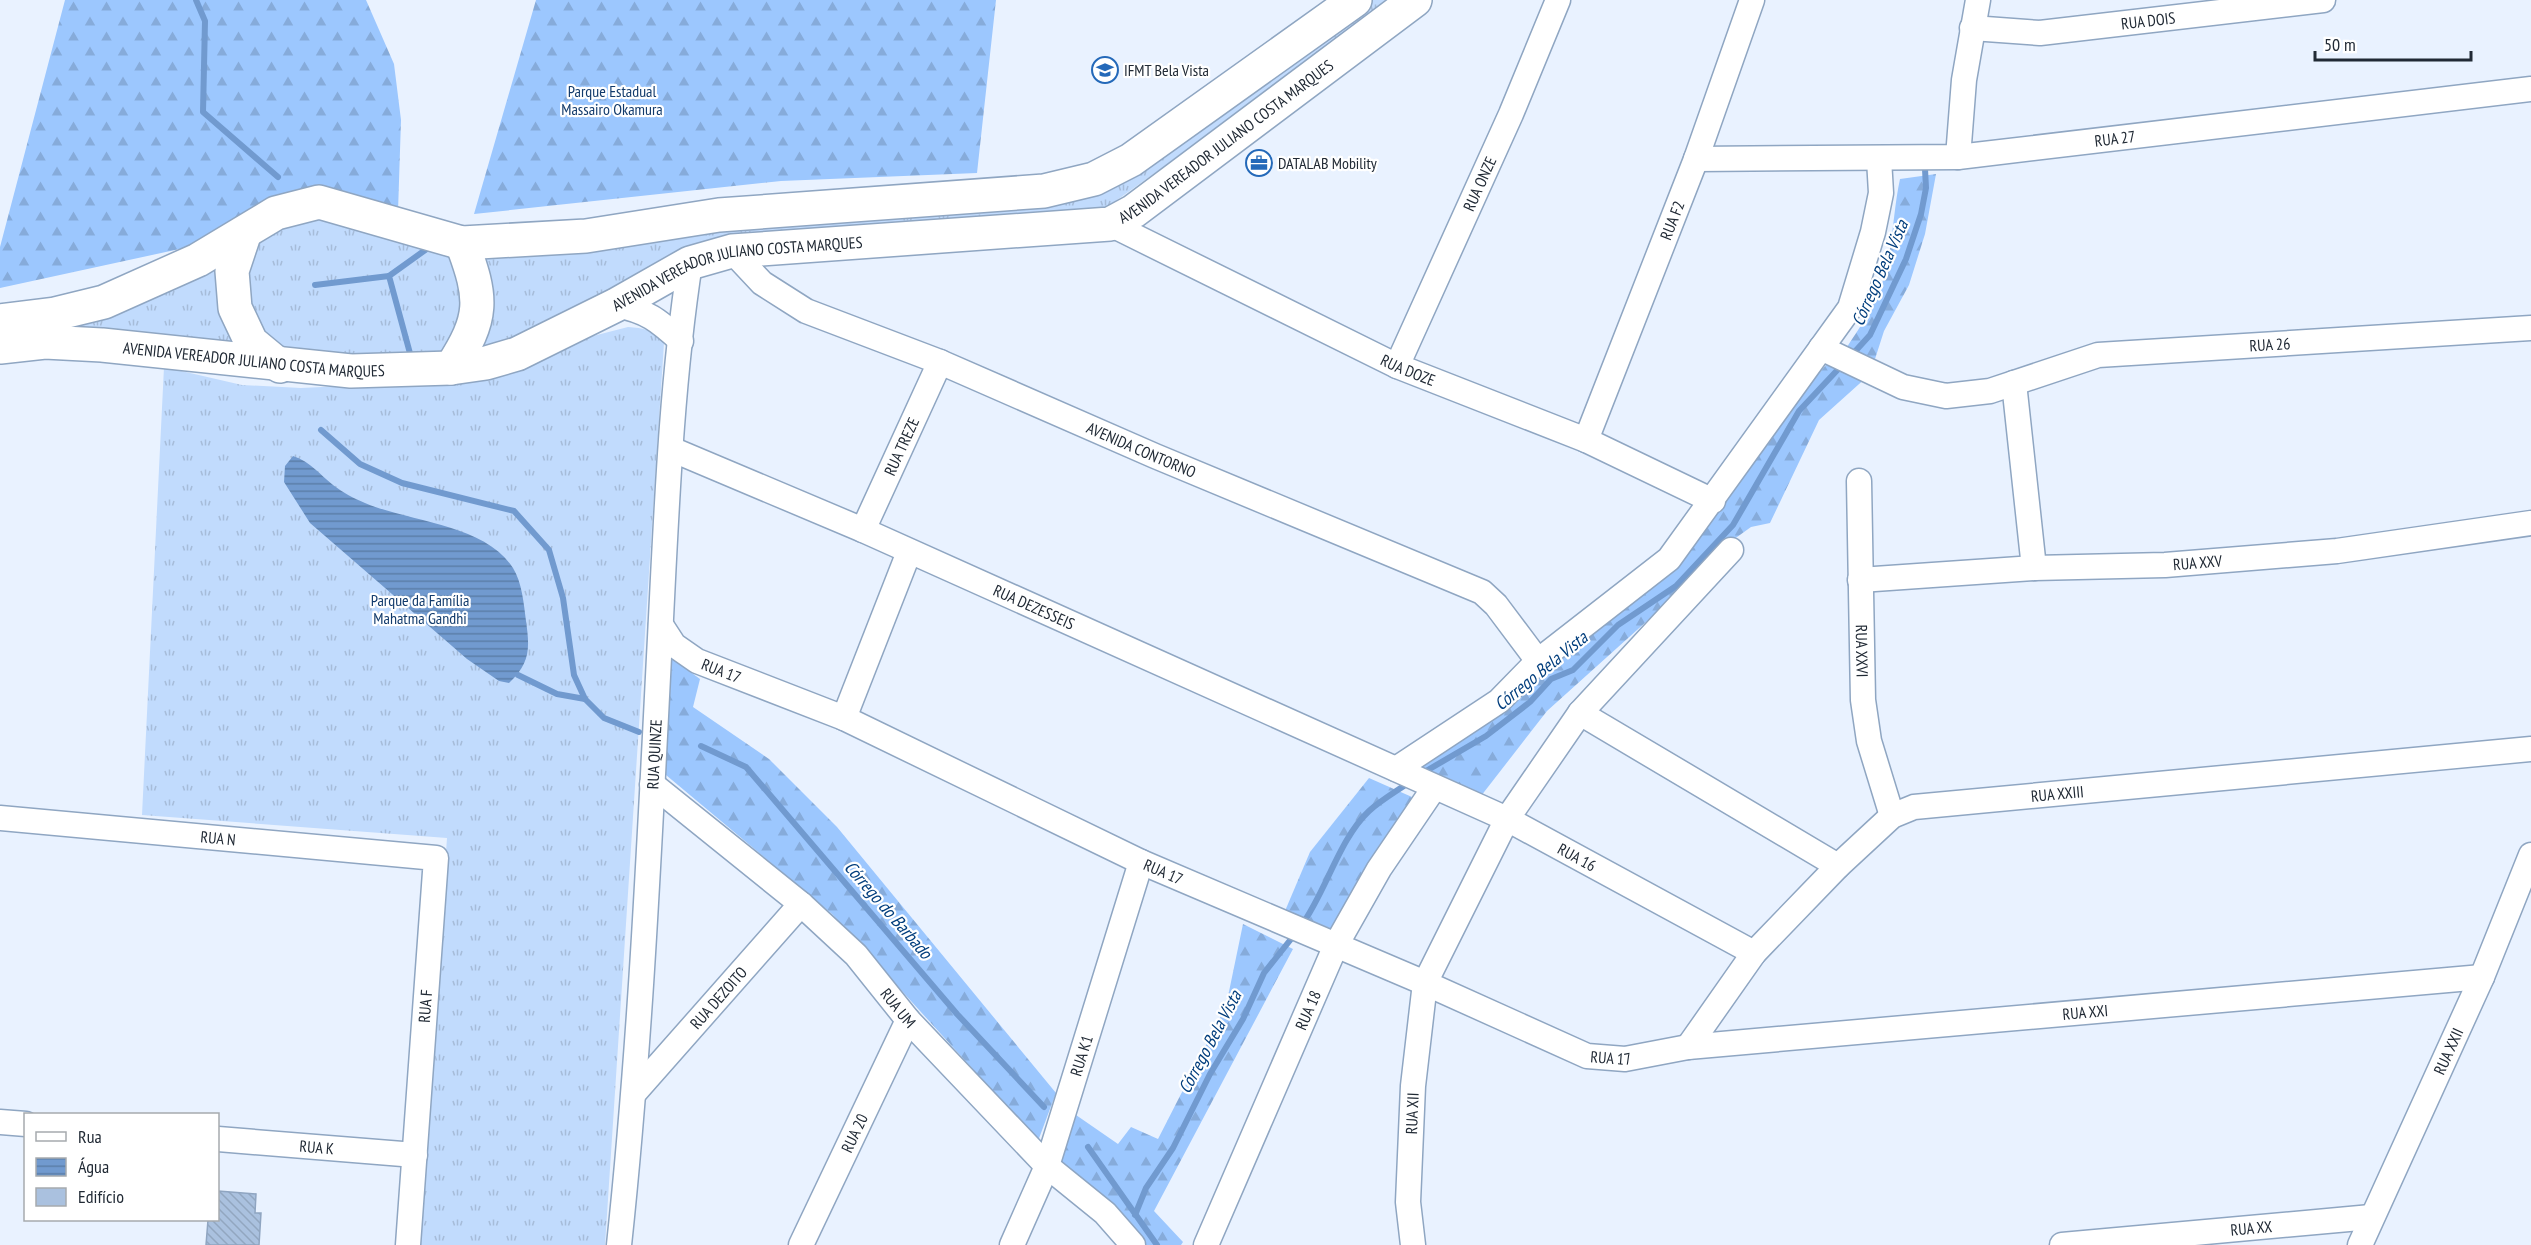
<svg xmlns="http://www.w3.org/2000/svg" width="2531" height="1245" viewBox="0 0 2531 1245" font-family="'PT Sans Narrow',sans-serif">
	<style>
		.grass { fill: url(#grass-tufts) }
		.forest { fill: url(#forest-firs) }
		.water { fill: url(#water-rules) }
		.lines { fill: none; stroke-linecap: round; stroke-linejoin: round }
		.stream { stroke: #719acf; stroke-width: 6 }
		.building { fill: url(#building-back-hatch); stroke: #8fa5c1; stroke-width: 1.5 }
		.minor-casing { stroke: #8fa6c2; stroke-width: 27 }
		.secondary-casing { stroke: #8fa6c2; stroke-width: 36 }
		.minor { stroke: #fff; stroke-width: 24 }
		.secondary { stroke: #fff; stroke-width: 33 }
		.labels { text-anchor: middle; stroke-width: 4.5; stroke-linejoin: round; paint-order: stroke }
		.street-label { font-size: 16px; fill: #212a35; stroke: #fff }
		.poi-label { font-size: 16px; fill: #212a35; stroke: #fff; text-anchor: start }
		.park-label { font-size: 16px; fill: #123b6c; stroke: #fff }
		.water-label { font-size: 18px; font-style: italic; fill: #023e7d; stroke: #fff }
	</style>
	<defs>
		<pattern id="grass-tufts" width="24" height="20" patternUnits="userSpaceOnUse" patternTransform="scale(1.5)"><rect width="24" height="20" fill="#c1dbfd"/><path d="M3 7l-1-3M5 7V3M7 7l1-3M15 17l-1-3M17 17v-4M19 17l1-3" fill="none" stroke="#a6bcd9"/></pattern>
		<pattern id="forest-firs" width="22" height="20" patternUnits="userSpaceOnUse" patternTransform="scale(1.5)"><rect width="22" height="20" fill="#9cc7fe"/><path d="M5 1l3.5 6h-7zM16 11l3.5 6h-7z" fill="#86abda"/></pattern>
		<pattern id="water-rules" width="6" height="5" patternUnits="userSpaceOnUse" patternTransform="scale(1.5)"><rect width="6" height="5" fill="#719acf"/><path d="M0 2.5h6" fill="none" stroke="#5c7ea9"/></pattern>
		<pattern id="building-back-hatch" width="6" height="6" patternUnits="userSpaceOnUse" patternTransform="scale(1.5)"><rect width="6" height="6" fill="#aac1df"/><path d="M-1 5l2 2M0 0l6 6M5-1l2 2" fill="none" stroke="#92a6c0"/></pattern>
	</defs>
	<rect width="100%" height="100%" fill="#e9f2ff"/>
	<g class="grass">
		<polygon points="1368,0 1397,0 1103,210 764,234 484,356 475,345 474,252 1026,206"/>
		<polygon points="303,213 450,254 462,288 462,319 443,357 298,360 247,319 244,263 255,242"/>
		<path d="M 216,262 C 215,303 222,323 245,356 L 10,328 Z"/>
		<path d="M 628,327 C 643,328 655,330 664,343 L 605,1245 L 418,1245 L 447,838 L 142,815 L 164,367 L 242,385 L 301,388 L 467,380 L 527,368 L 593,336 Z"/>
	</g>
	<g class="forest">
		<polygon points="65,0 366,0 394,64 401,120 398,212 320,193 198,245 0,288 0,247"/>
		<polygon points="536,0 996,0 977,173 781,181 474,214"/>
		<path d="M 1936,174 L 1925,234 L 1909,285 L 1884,331 L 1875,359 L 1847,347 C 1858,330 1870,313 1878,294 C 1893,261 1892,215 1900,179 Z"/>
		<polygon points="1826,365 1868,376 1819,420 1770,523 1751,527 1719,550 1667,603 1547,711 1481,796 1412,768 1671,574 1710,523 1785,413"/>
		<polygon points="665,653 700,679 693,707 769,759 837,827 1056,1093 1038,1141 832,914 666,775"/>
		<polygon points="1369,778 1412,797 1335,930 1285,911 1310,852"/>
		<polygon points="1243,924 1293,949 1154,1211 1183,1242 1181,1245 1142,1245 1058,1164 1076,1115 1118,1144 1131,1127 1158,1139 1226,1006"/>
	</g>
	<path class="water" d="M 293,456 C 311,462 319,474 333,485 C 342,492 355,499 365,503 C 410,522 485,524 513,568 C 522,582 524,605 526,621 C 530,649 530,663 509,683 L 499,681 L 467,659 L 310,523 L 284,482 L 285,466 Z"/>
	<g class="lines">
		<g class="stream">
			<polyline points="196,0 205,21 203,112 278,177"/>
			<polyline points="315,285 389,276"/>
			<polyline points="411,357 389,276 428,248"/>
			<polyline points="1850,357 1870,335 1906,259 1921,214 1926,188 1925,169"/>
			<polyline points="321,430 360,464 402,483 514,511 549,550 563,598 574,675 585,699 604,718 639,732"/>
			<polyline points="518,675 557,694 585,699"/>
			<polyline points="701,746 746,767 957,1014 1044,1107"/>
			<polyline points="1421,774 1486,736 1530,702 1551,679 1573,670 1618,625 1676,586 1733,525 1799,411 1843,364"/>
			<path d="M 1301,926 C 1326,892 1339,839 1369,811 C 1381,800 1397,791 1411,781"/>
			<polyline points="1088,1147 1157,1245"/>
			<polyline points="1135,1215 1146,1188 1173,1148 1210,1074 1243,1019 1264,973 1295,934"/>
		</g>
	</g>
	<polygon class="building" points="218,1191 256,1194 255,1213 261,1213 259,1245 206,1245 208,1220 218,1220"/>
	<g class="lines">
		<defs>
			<g id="minor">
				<path id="s1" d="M 1972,28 L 2040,33 L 2323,0"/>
				<polyline points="1958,157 1964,80 1978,0"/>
				<path id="s2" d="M 1696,159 L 1958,157 L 2531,89"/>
				<path id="s3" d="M 1110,224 L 1397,366 L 1586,440 L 1713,501"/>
				<path id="s4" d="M 732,251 L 762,283 L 806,311 L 940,362 L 1155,456 L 1482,592 L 1496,605 L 1538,661"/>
				<path d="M 616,305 C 647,311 658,320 681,341"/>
				<path id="s5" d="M 1821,348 L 1903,387 L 1946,396 L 1990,391 L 2098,355 L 2531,328"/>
				<path id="s6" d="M 1397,366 L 1511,114 L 1558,0"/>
				<polyline points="2014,383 2034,568"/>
				<path id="s7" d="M 1586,440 L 1696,159 L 1752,0"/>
				<path id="s8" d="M 671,449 L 863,530 L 1507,819 L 1754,953"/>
				<path id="s9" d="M 1859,481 L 1863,700 L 1869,741 L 1892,816"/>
				<path id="s10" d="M 863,530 L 940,362"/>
				<path id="s11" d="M 1860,580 L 2034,568 L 2165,565 L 2337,551 L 2531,523"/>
				<path id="s12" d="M 661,625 L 674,645 L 697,661 L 844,718 L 1141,862 L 1425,983 L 1587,1056 L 1625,1059 L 1688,1047 L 2482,977"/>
				<polyline points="1580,713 1838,866"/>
				<polyline points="844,718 909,552"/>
				<polyline points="1396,769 1499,701 1538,661 1669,559 1850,308 1873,232 1881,193 1879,159"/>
				<path id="s13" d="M 652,784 L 801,904 L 856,955 L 908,1020 L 1047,1166 L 1105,1213 L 1133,1245"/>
				<path id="s14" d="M 0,818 L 436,858 L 408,1245"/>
				<path id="s15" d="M 1688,1047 L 1754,953 L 1838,866 L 1892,816 L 1914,807 L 2531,749"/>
				<path id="s16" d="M 635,1092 L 801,904"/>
				<polyline points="0,1122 26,1124"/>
				<path id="s17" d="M 218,1139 L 415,1155"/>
				<path id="s18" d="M 619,1245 C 640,1050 649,853 659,657 C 666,526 670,393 690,263"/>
				<path id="s19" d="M 801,1245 L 908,1020"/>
				<path id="s20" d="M 1012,1245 L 1047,1166 L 1141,862"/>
				<path id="s21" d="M 1206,1245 L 1336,945 L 1379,869 L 1434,788"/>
				<path id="s22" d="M 1413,1245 L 1408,1202 L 1413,1086 L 1425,983 L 1507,819 L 1580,713 L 1731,550"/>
				<path id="s23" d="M 2062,1245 L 2371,1217"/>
				<path id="s24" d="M 2360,1245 L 2482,977 L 2531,855"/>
			</g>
			<g id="secondary">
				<polyline points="244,235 232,271 235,308 251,342 280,366"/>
				<polyline points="0,321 55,314 104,302 198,260 276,213 319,202 462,243 586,236 719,215 1044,191 1094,179 1131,160 1355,0"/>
				<path id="s25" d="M 0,347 L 45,342 L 102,345 L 351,371 L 451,368 L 486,363 L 517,354 L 616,305 L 690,263 L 732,251 L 1110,224 L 1134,211 L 1415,0"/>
				<path d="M 451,368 C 484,317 483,299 462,243"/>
			</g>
		</defs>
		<use href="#minor" class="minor-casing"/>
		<use href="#secondary" class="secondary-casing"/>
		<use href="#minor" class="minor"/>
		<use href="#secondary" class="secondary"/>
	</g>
	<defs>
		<symbol id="university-ring" viewBox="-11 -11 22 22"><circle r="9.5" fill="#fff" stroke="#2469b9" stroke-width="1.5"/><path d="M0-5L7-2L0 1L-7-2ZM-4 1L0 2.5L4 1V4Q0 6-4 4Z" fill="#2469b9"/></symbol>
		<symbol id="office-ring" viewBox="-11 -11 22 22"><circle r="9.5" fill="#fff" stroke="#2469b9" stroke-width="1.5"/><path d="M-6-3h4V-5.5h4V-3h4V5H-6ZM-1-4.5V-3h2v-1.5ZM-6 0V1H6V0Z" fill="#2469b9"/></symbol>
	</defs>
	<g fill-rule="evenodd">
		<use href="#university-ring" x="1090" y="55" width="30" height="30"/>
		<use href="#office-ring" x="1244" y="148" width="30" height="30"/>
	</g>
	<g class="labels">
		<g class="street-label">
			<text dy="6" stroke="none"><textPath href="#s1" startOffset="177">RUA DOIS</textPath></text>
			<text dy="6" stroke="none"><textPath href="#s2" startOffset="420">RUA 27</textPath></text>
			<text dy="6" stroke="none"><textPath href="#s25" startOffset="1281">AVENIDA VEREADOR JULIANO COSTA MARQUES</textPath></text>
			<text dy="6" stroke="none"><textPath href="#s6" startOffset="200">RUA ONZE</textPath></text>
			<text dy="6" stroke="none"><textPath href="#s7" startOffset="236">RUA F2</textPath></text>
			<text dy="6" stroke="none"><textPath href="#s25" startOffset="759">AVENIDA VEREADOR JULIANO COSTA MARQUES</textPath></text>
			<text dy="6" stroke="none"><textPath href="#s5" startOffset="465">RUA 26</textPath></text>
			<text dy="6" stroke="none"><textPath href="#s25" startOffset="255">AVENIDA VEREADOR JULIANO COSTA MARQUES</textPath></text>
			<text dy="6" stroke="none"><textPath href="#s3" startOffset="332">RUA DOZE</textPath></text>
			<text dy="6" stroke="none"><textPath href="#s10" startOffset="92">RUA TREZE</textPath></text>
			<text dy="6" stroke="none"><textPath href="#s4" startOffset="459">AVENIDA CONTORNO</textPath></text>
			<text dy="6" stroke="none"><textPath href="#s11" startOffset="338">RUA XXV</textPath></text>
			<text dy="6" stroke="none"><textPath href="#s8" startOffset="396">RUA DEZESSEIS</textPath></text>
			<text dy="6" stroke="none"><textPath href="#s9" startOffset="170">RUA XXVI</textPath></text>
			<text dy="6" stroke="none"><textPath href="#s12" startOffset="78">RUA 17</textPath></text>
			<text dy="6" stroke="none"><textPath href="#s18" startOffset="492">RUA QUINZE</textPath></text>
			<text dy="6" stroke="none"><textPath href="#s15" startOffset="477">RUA XXIII</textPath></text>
			<text dy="6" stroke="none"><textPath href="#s14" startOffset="219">RUA N</textPath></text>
			<text dy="6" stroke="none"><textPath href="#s8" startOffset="994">RUA 16</textPath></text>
			<text dy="6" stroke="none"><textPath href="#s12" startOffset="564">RUA 17</textPath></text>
			<text dy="6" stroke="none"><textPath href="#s16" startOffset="126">RUA DEZOITO</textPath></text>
			<text transform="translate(425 1006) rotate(-86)" y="6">RUA F</text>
			<text dy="6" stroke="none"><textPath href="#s13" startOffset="334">RUA UM</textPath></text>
			<text dy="6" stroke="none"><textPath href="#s21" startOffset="256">RUA 18</textPath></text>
			<text dy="6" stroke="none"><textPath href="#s12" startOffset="1527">RUA XXI</textPath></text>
			<text dy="6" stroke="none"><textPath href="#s24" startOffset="213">RUA XXII</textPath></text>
			<text dy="6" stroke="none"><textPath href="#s20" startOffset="202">RUA K1</textPath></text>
			<text dy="6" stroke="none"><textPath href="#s12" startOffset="1050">RUA 17</textPath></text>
			<text dy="6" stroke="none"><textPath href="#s22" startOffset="132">RUA XII</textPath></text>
			<text dy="6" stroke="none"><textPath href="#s19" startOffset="124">RUA 20</textPath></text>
			<text dy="6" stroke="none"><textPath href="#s17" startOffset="99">RUA K</textPath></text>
			<text dy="6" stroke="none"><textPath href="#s23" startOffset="190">RUA XX</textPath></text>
		</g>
		<g class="poi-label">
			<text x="1124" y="76">IFMT Bela Vista</text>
			<text x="1278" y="169">DATALAB Mobility</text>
		</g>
		<g class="park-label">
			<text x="612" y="97">Parque Estadual<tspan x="612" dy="18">Massairo Okamura</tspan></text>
			<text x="420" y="606">Parque da Família<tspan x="420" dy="18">Mahatma Gandhi</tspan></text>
		</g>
		<g class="water-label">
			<text transform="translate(1880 273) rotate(-66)" y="6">Córrego Bela Vista</text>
			<text transform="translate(1541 671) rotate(-39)" y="6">Córrego Bela Vista</text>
			<text transform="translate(888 910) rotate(49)" y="6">Córrego do Barbado</text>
			<text transform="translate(1210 1042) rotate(-62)" y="6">Córrego Bela Vista</text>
		</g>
	</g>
	<rect x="24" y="1113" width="195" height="108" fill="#ffffff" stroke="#a6aaae" stroke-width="1.5"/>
	<rect x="36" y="1132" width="30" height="9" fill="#ffffff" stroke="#a6aaae" stroke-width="1.5"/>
	<text x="78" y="1143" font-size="18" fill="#212a35">Rua</text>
	<rect x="36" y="1158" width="30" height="18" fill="url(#water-rules)" stroke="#a6aaae" stroke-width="1.5"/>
	<text x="78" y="1173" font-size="18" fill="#212a35">Água</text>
	<rect x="36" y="1188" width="30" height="18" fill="#aac1df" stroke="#a6aaae" stroke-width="1.5"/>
	<text x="78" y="1203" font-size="18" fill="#212a35">Edifício</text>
	<path d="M2315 51v9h156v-9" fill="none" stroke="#212a35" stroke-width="3"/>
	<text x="2324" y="51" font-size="18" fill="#212a35" stroke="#ffffff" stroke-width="4.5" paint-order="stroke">50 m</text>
</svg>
